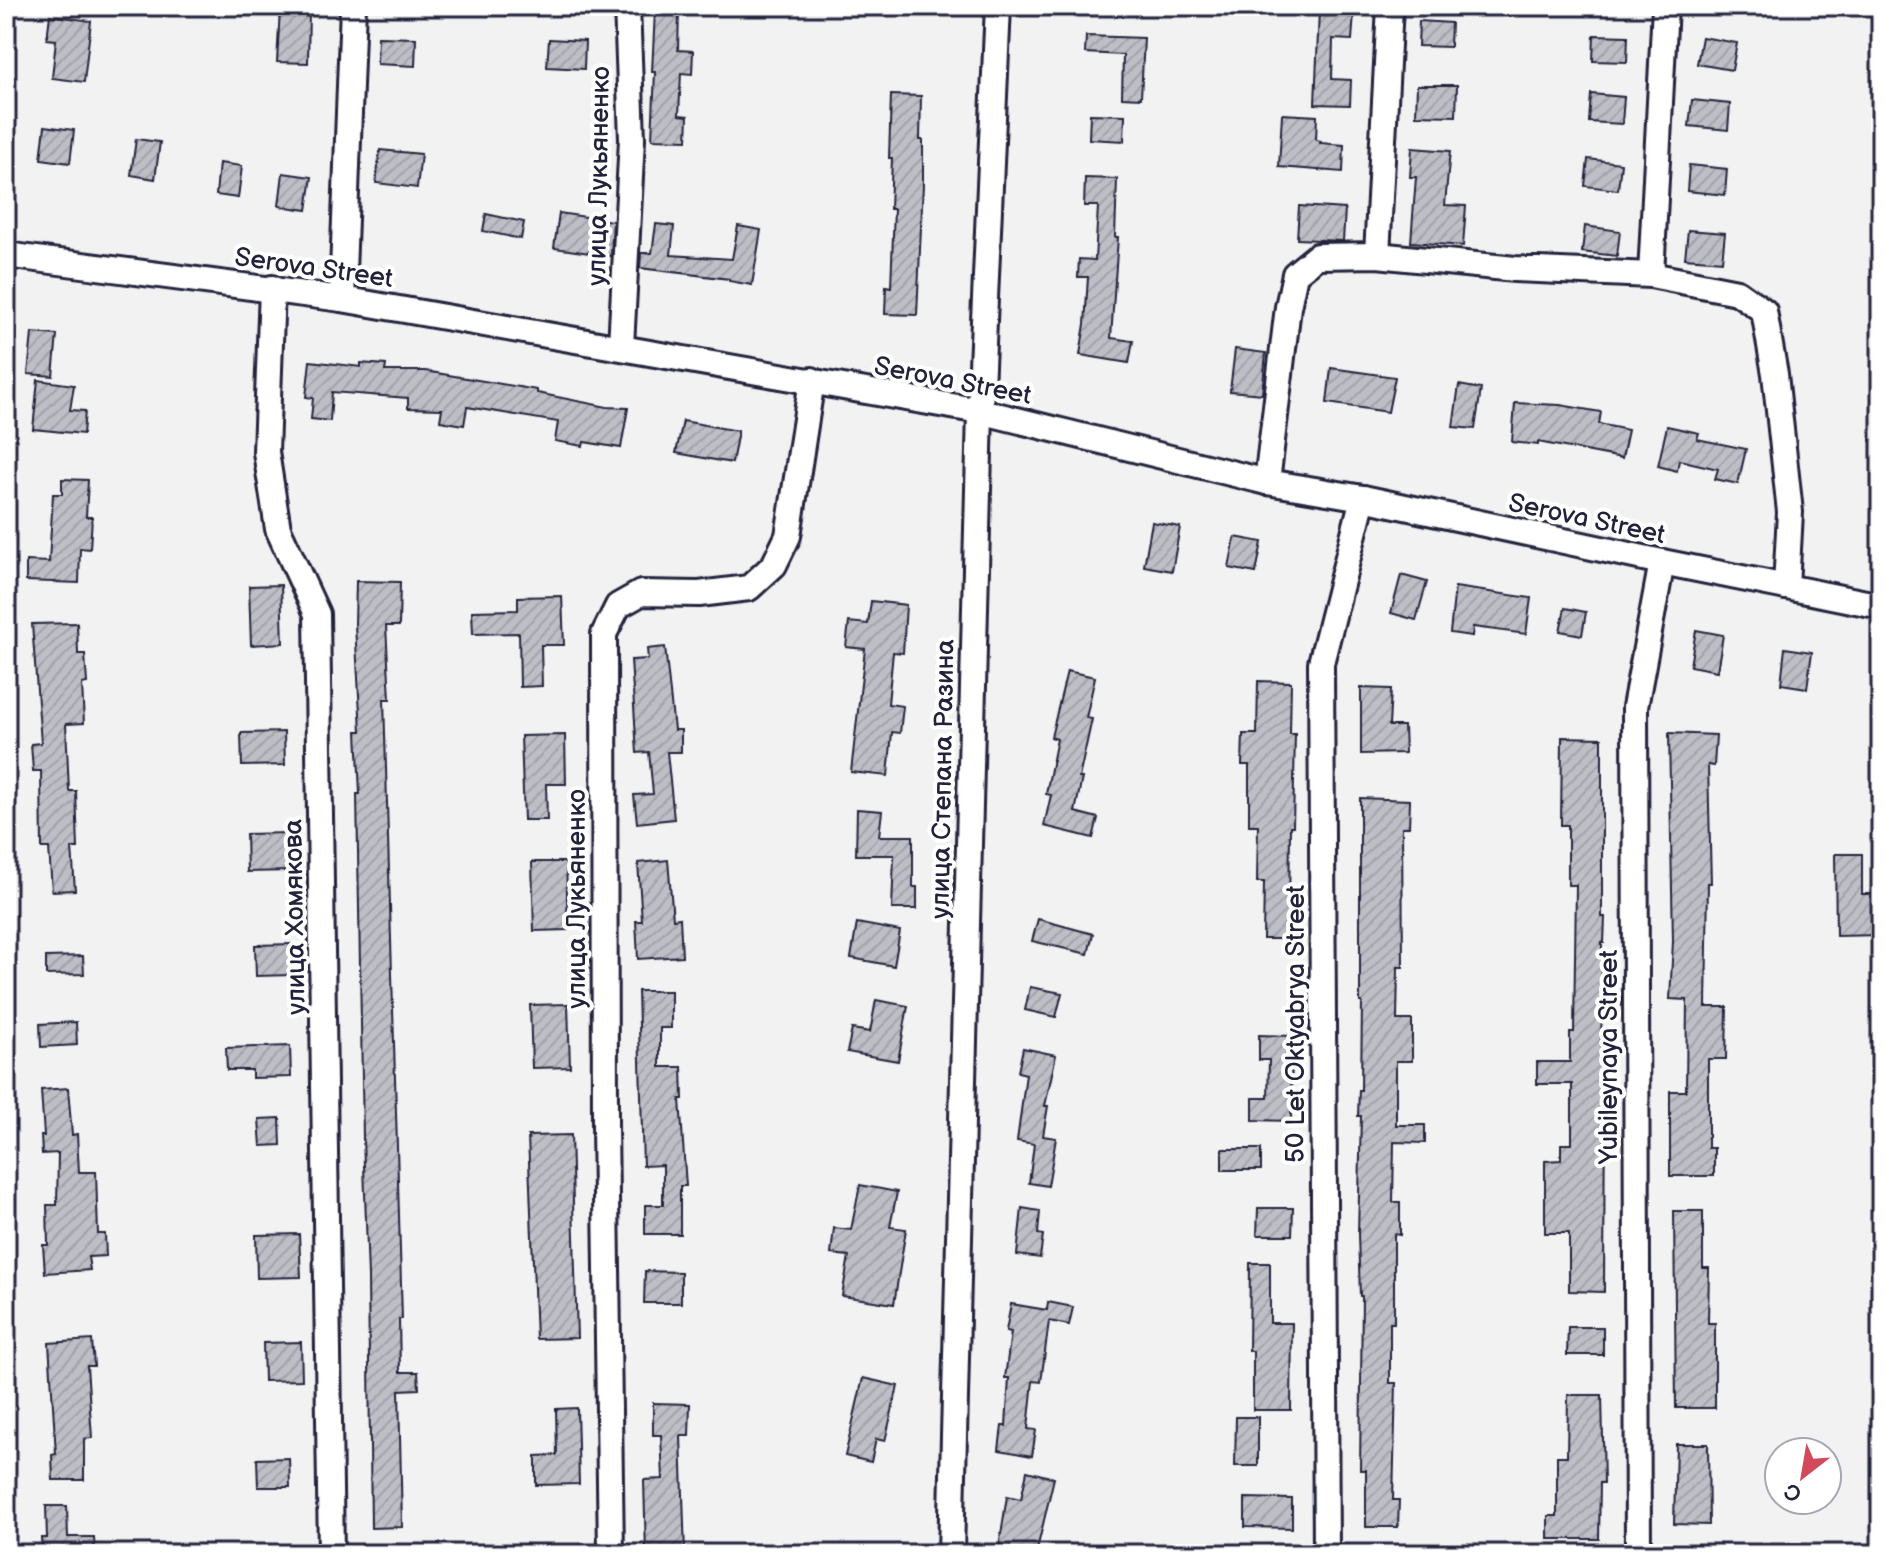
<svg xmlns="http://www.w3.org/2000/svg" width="1887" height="1560" viewBox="0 0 1887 1560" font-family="'Balsamiq Sans',sans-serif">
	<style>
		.building { fill: url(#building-hatch); stroke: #22223b; stroke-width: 2 }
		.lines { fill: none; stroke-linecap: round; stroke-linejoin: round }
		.street-casing { stroke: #22223b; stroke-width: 30 }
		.street { stroke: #fff; stroke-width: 24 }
		.labels { text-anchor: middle; stroke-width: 8; stroke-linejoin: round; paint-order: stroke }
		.street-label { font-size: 26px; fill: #22223b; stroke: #fff }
	</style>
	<defs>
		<pattern id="building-hatch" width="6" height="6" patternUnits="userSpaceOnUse" patternTransform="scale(2)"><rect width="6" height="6" fill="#bebec6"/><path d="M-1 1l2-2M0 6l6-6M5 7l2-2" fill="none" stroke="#a3a3ab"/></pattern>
	</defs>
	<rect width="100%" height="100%" fill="#f2f2f3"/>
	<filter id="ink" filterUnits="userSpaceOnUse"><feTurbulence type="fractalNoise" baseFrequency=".0125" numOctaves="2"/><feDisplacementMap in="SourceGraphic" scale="16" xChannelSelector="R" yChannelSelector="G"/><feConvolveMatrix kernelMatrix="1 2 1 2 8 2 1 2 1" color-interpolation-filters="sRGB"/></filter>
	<g filter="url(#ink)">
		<g class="building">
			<polygon points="280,9 309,10 308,63 277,62"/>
			<polygon points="1319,10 1354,13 1352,40 1333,39 1332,79 1351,80 1350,105 1315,104"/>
			<polygon points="655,11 679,12 678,50 693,51 692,74 681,73 679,115 688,116 687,140 652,139 655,72 652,72"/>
			<polygon points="50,15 91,21 84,82 52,78 56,40 47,39"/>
			<polygon points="1419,21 1451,23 1450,47 1418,46"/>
			<polygon points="1594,35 1628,36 1627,62 1593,61"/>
			<polygon points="1086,36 1144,38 1141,98 1122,97 1123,55 1085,53"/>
			<polygon points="378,37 416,38 415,66 377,64"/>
			<polygon points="1702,37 1737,43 1732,70 1697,64"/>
			<polygon points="549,39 585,41 584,69 547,67"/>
			<polygon points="1417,85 1457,85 1456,116 1416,115"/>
			<polygon points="1591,94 1624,97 1622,124 1589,122"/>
			<polygon points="891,95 921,96 920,140 923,140 923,184 917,315 885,314 886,286 891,287 894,209 890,209 892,158 889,158"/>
			<polygon points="1692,100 1730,104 1728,130 1689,126"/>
			<polygon points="1090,114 1125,115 1124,141 1089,139"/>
			<polygon points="1282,114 1317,116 1316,140 1321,141 1320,143 1344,145 1343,172 1279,167"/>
			<polygon points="45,126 74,130 70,163 41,159"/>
			<polygon points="136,139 160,142 155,179 131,175"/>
			<polygon points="1412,148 1450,151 1445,205 1466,206 1463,246 1411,242 1416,177 1410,177"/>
			<polygon points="380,150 421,154 417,188 376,183"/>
			<polygon points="1588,159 1621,163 1618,190 1585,186"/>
			<polygon points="219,163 242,166 238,198 216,195"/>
			<polygon points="1689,165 1727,169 1725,195 1687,191"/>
			<polygon points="283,173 312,177 307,210 279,206"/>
			<polygon points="1085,178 1117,179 1115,237 1118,237 1111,338 1133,341 1129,363 1080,355 1085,324 1088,277 1078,277 1079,259 1095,260 1098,206 1084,206"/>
			<polygon points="1299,206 1345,209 1343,241 1297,239"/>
			<polygon points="559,213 613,221 611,256 554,248"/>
			<polygon points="486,214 524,222 521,239 483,231"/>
			<polygon points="656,224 674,226 671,255 732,259 738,226 761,230 752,285 729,281 729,279 640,268 641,253 652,253"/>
			<polygon points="1585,226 1620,231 1617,256 1582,252"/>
			<polygon points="1688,230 1725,233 1722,261 1685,258"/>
			<polygon points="32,333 57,335 53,376 28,374"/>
			<polygon points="1235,349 1266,353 1262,394 1230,391"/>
			<polygon points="310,361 361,367 361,363 386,365 385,371 425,371 537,390 537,393 607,407 628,408 621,448 584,442 583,446 555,441 558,422 467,407 464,425 440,421 442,409 408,408 408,398 332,392 330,421 311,419 313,398 306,397"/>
			<polygon points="1331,368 1395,377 1388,412 1327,403"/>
			<polygon points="38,380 74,385 70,410 85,411 83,434 33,429"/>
			<polygon points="1459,385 1481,389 1475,429 1453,427"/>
			<polygon points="1515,403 1560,405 1601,412 1599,424 1628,430 1622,458 1538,442 1538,445 1512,442"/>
			<polygon points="683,421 738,431 732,463 676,453"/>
			<polygon points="1667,426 1699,433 1697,439 1746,449 1738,484 1715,479 1718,469 1679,460 1677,471 1658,466"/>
			<polygon points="62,479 88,480 86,517 92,517 90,549 80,548 79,583 26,581 26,561 49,562 53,494 62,494"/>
			<polygon points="1152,522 1180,527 1172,571 1144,566"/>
			<polygon points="1235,537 1262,542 1256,573 1229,568"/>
			<polygon points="1401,575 1427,582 1416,620 1391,613"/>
			<polygon points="356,581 400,582 399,626 386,626 390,699 384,699 402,1319 399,1319 400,1372 418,1372 419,1389 399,1390 402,1527 371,1528 368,1277 363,1138 357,794 360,794 357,731 361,731 355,625"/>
			<polygon points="281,585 283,643 251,645 249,586"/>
			<polygon points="1455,587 1531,598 1526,634 1473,627 1472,636 1450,633"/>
			<polygon points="562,596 564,645 541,645 542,686 520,687 519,633 473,634 472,611 518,610 518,597"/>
			<polygon points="871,601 906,605 903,653 893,652 888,704 903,706 900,733 892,732 888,776 851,772 865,649 846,647 849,622 868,624"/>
			<polygon points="1565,608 1586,612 1582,635 1560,631"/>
			<polygon points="77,623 78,654 85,654 87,683 82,684 84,723 66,724 69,791 76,791 78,848 72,848 75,890 52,891 49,848 42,848 41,771 33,771 31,744 41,743 32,624"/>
			<polygon points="1696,630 1723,635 1717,671 1690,666"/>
			<polygon points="665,647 674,730 681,730 681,752 667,752 674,819 637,823 634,795 653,794 649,752 637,753 631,660 648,659 647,649"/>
			<polygon points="1785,648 1812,652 1807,688 1781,684"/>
			<polygon points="1067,671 1095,677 1086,718 1092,719 1079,778 1082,778 1075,812 1098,818 1093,838 1044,826 1051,795 1046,794 1057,739 1051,737"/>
			<polygon points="1258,681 1291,682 1290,734 1295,734 1293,826 1290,826 1289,917 1292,917 1291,939 1263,939 1264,882 1257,882 1258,825 1249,825 1249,765 1242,765 1243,734 1257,734"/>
			<polygon points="1361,688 1391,689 1389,726 1404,726 1405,753 1361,754"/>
			<polygon points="284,732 285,765 242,766 241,733"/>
			<polygon points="1669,733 1716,735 1714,766 1708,765 1711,883 1708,883 1706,1007 1727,1007 1726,1059 1708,1059 1708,1148 1714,1148 1714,1176 1670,1176 1670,1091 1686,1091 1687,1000 1670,999 1673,941"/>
			<polygon points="565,735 566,784 546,784 547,820 524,820 521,736"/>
			<polygon points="1562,737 1602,738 1602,917 1605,917 1604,943 1602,943 1601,1082 1605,1082 1604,1292 1569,1291 1569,1233 1545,1233 1545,1161 1561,1160 1561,1144 1572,1144 1572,1084 1537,1084 1537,1062 1570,1062 1570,1032 1574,1032 1576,885 1568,885 1568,825 1561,825"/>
			<polygon points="1360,798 1410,800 1409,827 1402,827 1403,967 1398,967 1397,1020 1412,1020 1412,1061 1396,1061 1396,1125 1425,1125 1425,1143 1394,1142 1393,1202 1400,1202 1400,1235 1394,1234 1394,1323 1390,1323 1390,1383 1396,1383 1393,1500 1399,1500 1398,1527 1366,1527 1366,1470 1360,1470 1362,1296 1360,1296 1358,1234 1361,1116 1358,1116 1359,1090 1361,1090 1362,1002 1360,1002"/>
			<polygon points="857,809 882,811 879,836 913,836 913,887 917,887 917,909 892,909 894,855 856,855"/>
			<polygon points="289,833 290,871 247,872 246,834"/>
			<polygon points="1835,854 1862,854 1862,894 1881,894 1881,935 1836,936"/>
			<polygon points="668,860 673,919 680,918 682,956 638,959 636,921 642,921 638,863"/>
			<polygon points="532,862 566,862 568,930 534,931"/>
			<polygon points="1038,919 1093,934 1088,954 1032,941"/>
			<polygon points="857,923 900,931 894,966 851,958"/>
			<polygon points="292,944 292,975 256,976 255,945"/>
			<polygon points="83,956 84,974 46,975 46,957"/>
			<polygon points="1030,987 1062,993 1056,1017 1025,1010"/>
			<polygon points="638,991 671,991 671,1028 660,1028 660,1067 682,1067 683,1099 680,1099 686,1186 680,1186 680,1234 645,1234 645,1205 663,1205 663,1165 643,1166"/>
			<polygon points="876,1000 908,1006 898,1061 847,1052 852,1029 870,1032"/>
			<polygon points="568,1004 570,1067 532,1068 530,1005"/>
			<polygon points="76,1022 77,1045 41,1047 40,1024"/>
			<polygon points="1259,1035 1292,1036 1291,1121 1253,1120 1253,1098 1268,1098 1269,1060 1259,1060"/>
			<polygon points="290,1046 291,1077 252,1078 252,1070 227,1070 226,1048"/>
			<polygon points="1023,1048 1056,1055 1045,1106 1048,1106 1043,1136 1056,1138 1048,1186 1029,1183 1034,1144 1017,1141 1026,1074 1018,1072"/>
			<polygon points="68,1088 72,1135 77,1134 79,1172 96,1172 98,1234 105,1234 106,1256 88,1257 90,1270 45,1273 43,1245 48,1245 47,1205 57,1205 58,1153 42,1154 41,1136 44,1136 41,1090"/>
			<polygon points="280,1118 281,1145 261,1146 259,1119"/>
			<polygon points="571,1135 577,1338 536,1339 528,1136"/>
			<rect x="1222" y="1149" width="39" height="21"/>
			<polygon points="860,1185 897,1192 890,1227 906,1229 894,1304 842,1296 849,1256 831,1254 834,1228 851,1230"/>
			<polygon points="1022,1208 1040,1211 1038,1234 1043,1235 1040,1258 1017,1255"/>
			<polygon points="1258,1208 1293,1208 1292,1235 1257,1235"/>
			<polygon points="1674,1211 1703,1211 1703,1268 1709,1268 1708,1323 1715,1323 1715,1408 1676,1408"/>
			<polygon points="299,1234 301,1277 257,1278 256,1235"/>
			<polygon points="1250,1263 1270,1263 1270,1323 1292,1323 1291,1410 1253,1410 1253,1351 1249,1351"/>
			<polygon points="645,1271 681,1272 681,1303 644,1303"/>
			<polygon points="1048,1302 1073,1307 1069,1325 1049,1321 1041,1382 1033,1381 1028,1429 1036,1430 1032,1456 999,1450 1002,1426 1006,1426 1009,1378 1005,1378 1011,1332 1006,1331 1011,1304 1047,1310"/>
			<polygon points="1568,1327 1603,1327 1603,1355 1567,1355"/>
			<polygon points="92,1340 94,1366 87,1366 92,1438 84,1439 84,1480 53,1480 52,1455 56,1454 49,1343"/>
			<polygon points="301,1342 302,1380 264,1381 263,1343"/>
			<polygon points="863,1378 898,1386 885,1441 876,1439 871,1462 845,1456"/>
			<polygon points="1568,1395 1602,1395 1604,1483 1600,1483 1599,1539 1548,1539 1548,1516 1557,1516 1557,1456 1567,1456"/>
			<polygon points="653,1403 690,1404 689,1436 681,1436 685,1554 646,1554 644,1480 663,1479 661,1435 653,1435"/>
			<polygon points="577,1408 579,1484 536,1485 536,1456 557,1455 556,1409"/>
			<polygon points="1236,1417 1258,1417 1258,1466 1235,1466"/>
			<polygon points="1676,1444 1708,1444 1709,1525 1674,1524"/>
			<polygon points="289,1458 290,1487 258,1487 257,1459"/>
			<polygon points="1027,1471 1054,1478 1036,1554 998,1554 1007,1496 1021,1499"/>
			<polygon points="1245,1498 1292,1499 1292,1528 1245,1527"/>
			<polygon points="46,1506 67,1506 68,1537 94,1537 95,1554 42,1554 41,1538 47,1538"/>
		</g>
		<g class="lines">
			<defs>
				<g id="street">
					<polyline points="6,255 342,299 980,411 1267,482 1363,498 1662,562 1881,606"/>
					<polyline points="1377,255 1390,6"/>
					<polyline points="1651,275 1665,6"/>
					<polyline points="272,288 266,452 278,529 317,614 331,1554"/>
					<polyline points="342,299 353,6"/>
					<polyline points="621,346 632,139 627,6"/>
					<polyline points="1267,482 1288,307 1295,274 1317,256 1377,255 1515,269 1651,275 1737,292 1764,311 1775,374 1790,512 1786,587"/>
					<polyline points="611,1554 605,1125 604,634 618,606 641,593 699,594 749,588 774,565 788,536 812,380"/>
					<polyline points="951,1554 980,411 998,6"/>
					<polyline points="1326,1554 1321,663 1363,498"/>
					<polyline points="1638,1554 1635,707 1662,562"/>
				</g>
			</defs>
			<use href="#street" class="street-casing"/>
			<use href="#street" class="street"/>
		</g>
	</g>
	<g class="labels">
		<g class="street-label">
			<text transform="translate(598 176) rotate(-89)" y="9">улица Лукьяненко</text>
			<text transform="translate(314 267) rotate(8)" y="9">Serova Street</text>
			<text transform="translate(953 380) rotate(11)" y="9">Serova Street</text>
			<text transform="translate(1587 518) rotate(12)" y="9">Serova Street</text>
			<text transform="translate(942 779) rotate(-89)" y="9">улица Степана Разина</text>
			<text transform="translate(576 899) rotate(-90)" y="9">улица Лукьяненко</text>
			<text transform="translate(294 917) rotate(-91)" y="9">улица Хомякова</text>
			<text transform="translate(1295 1024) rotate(-90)" y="9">50 Let Oktyabrya Street</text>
			<text transform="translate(1608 1057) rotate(-90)" y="9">Yubileynaya Street</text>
		</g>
	</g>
	<rect width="1887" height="1560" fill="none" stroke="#fff" stroke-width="32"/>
	<rect x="16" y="16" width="1855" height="1528" fill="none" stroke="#22223b" stroke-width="3" filter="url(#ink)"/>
	<g transform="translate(1803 1476) rotate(211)"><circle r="38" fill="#ffffff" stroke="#a7a7b1" stroke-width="2"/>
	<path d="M0-6L14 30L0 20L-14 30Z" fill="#d1495b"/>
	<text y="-12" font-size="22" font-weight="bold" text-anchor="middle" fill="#22223b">С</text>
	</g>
</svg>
